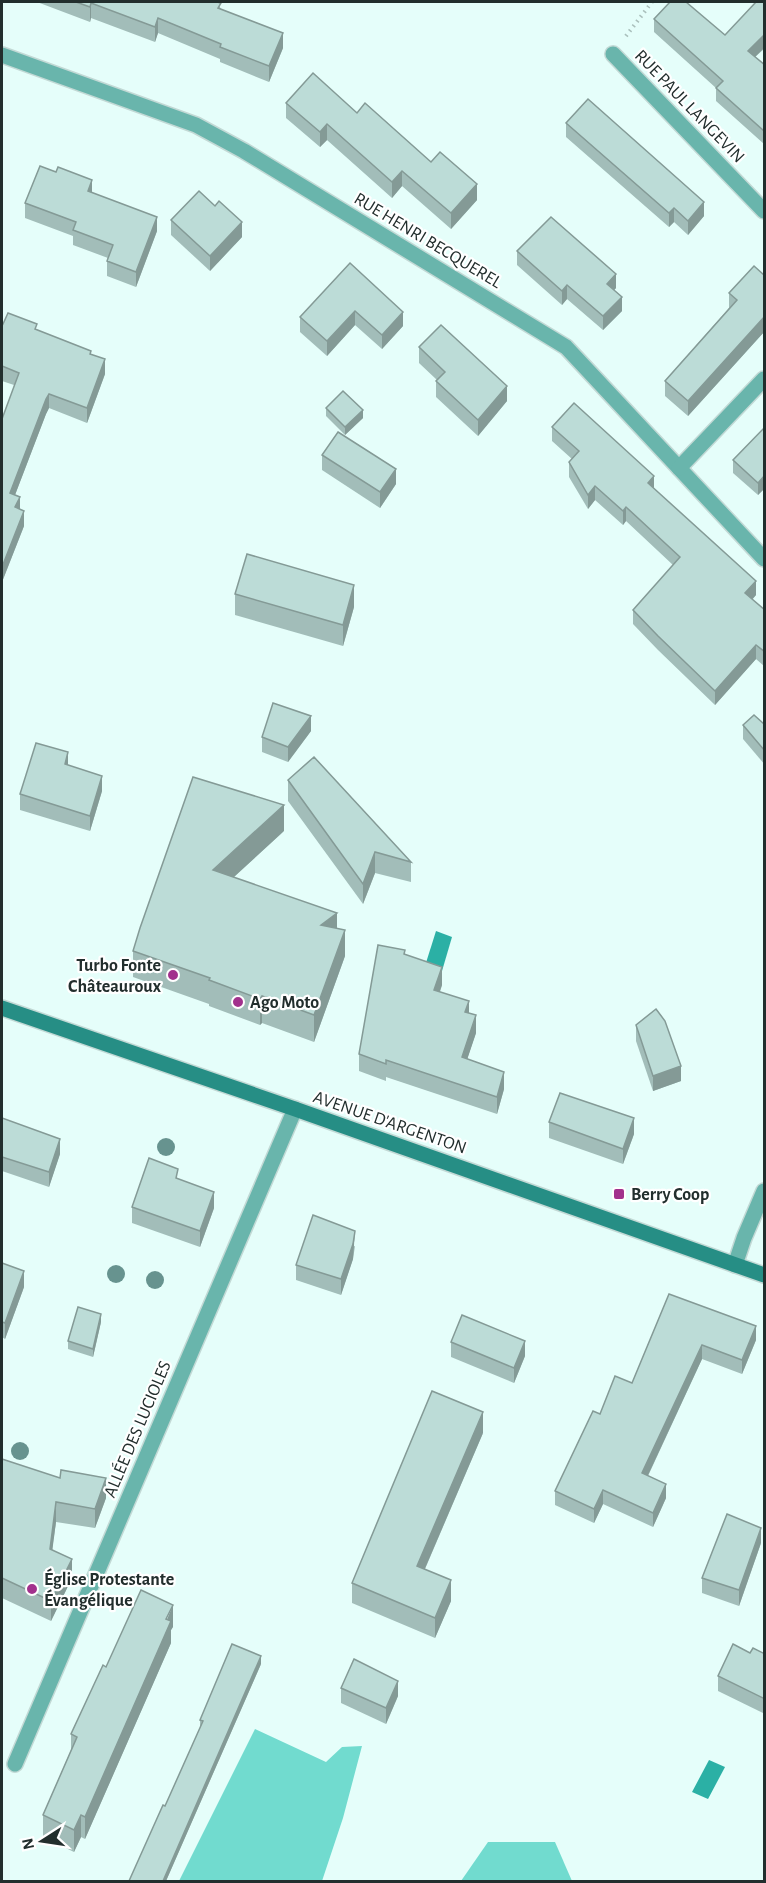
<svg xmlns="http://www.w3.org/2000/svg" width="766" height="1883" viewBox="0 0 766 1883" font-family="'Alegreya Sans',sans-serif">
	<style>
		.green { fill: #71dbcf }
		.water { fill: #2bb0a5 }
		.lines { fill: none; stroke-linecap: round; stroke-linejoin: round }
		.street-casing { stroke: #c2d9d5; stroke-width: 18 }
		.secondary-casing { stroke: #c2d9d5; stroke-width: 18 }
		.path { stroke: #aac0bc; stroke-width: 4; stroke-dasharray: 1.5 4.5; stroke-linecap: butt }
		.street { stroke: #69b5ac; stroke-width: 15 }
		.secondary { stroke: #268e85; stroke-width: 15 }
		.tree { fill: #67938f }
		.wall { fill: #a2bdb9 }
		.shaded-wall { fill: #849a96 }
		.building { fill: #bcdcd7; stroke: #849a96; stroke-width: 1.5 }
		.poi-dot { fill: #a2318d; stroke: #fff; stroke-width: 2 }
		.labels { text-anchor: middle; stroke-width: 4.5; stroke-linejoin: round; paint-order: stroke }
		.street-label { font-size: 18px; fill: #222e2d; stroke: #fff }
		.poi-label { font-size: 18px; font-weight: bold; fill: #222e2d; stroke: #fff; text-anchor: start }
	</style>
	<rect width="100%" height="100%" fill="#e5fefa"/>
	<g class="green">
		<polygon points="255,1729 326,1762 342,1747 362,1746 343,1818 322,1881 179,1881"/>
		<polygon points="488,1842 555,1842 572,1881 461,1881"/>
	</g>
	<g class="water">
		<polygon points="436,931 452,937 442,971 425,966"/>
		<polygon points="709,1760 725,1767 708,1799 692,1792"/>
	</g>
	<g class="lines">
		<defs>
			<g id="street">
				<polyline points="613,54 764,211"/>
				<polyline points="2,55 196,125 244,151 566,347 764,559"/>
				<polyline points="679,468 764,379"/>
				<polyline points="735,1265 744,1238 764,1191"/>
				<polyline points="15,1764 295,1109"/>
			</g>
			<polyline id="secondary" points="2,1008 295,1109 764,1275"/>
		</defs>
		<use href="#street" class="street-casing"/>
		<use href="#secondary" class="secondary-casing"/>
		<polyline class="path" points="626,36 652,2"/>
		<use href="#street" class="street"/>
		<use href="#secondary" class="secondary"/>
	</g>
	<g class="tree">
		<circle cx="166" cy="1147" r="9"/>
		<circle cx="116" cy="1274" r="9"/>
		<circle cx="155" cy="1280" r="9"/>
		<circle cx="20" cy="1451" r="9"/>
	</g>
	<g class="wall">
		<polygon points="37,2 217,2 221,9 283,48 269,82 220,62 220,59 158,33 155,42 91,18 90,22"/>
		<polygon points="765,2 765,48 755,57 765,65 765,145 716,101 716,88 654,32 654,19 725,35"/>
		<polygon points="286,103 357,113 431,162 477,200 451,229 402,186 392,198 327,140 320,147 286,118"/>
		<polygon points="566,123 704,216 688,235 674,222 669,227 566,137"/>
		<polygon points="92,193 157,231 136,287 107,276 107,261 108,258 73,245 73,236 25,218 25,203"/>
		<polygon points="171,220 242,237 210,271 171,235"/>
		<polygon points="517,251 616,288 614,290 622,311 603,330 567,299 562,305 517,265"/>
		<polygon points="350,263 403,326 382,349 355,325 327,356 300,332 300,317"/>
		<polygon points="765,276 765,331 688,416 665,396 665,381 729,308 729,293"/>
		<polygon points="2,323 37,330 91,354 105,374 87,423 49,408 46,414 15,495 24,526 2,582 14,385 2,381"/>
		<polygon points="419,347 507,401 478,436 436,397 436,381 437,380 419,363"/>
		<polygon points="326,408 363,418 345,435 326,416"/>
		<polygon points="552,427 654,489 756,595 752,600 765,610 765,667 756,659 715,705 658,650 633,624 633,610 673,565 626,521 623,525 595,500 588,509 569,477 569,462 572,459 552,441"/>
		<polygon points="765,427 765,488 758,495 733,473 733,460"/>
		<polygon points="322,455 396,484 380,508 322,470"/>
		<polygon points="235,594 354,607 343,646 235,615"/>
		<polygon points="743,725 765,725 765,765 743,739"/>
		<polygon points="311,731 288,762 262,752 262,737"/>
		<polygon points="68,765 102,791 90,831 20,810 20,794"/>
		<polygon points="288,780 411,862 411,882 375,873 363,904 288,801"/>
		<polygon points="284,831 234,877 337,928 345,956 314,1042 262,1023 260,1025 209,1006 209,1004 133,977 133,951"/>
		<polygon points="405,954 442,985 440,992 469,1013 476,1033 467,1059 504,1089 497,1114 386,1077 386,1081 359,1071 359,1054"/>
		<polygon points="636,1025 681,1081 653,1091 636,1041"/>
		<polygon points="2,1117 2,1119 60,1154 49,1187 2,1171"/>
		<polygon points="549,1122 634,1134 623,1164 549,1138"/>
		<polygon points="132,1207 214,1208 200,1247 132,1223"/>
		<polygon points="355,1246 353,1259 341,1295 296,1280 296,1265"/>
		<polygon points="2,1263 24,1287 5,1339 2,1337"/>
		<polygon points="669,1294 756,1340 742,1374 702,1359 648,1476 666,1498 653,1527 603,1504 594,1523 555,1505 555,1491 600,1414 632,1383"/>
		<polygon points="101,1322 93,1357 68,1349 68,1341"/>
		<polygon points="451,1342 525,1356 514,1383 451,1357"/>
		<polygon points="483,1433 425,1569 451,1601 435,1638 352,1603 352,1583"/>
		<polygon points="2,1459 106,1498 95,1528 56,1522 52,1550 72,1578 51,1621 2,1598"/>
		<polygon points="761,1543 739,1606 702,1593 702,1578"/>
		<polygon points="173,1627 171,1630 171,1643 85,1839 81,1837 74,1852 43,1837 43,1815 71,1750 71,1734 106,1667"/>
		<polygon points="750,1653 765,1654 765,1714 718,1691 718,1676"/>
		<polygon points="261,1664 166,1881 129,1881 165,1806 200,1728 200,1720"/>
		<polygon points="341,1688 398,1696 386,1724 341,1703"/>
	</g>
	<g class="shaded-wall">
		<polygon points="91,3 91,18 90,22 90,7"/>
		<polygon points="158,18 158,33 155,42 155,27"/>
		<polygon points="283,33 283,48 269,82 269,66"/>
		<polygon points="765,34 765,47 748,64 748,51"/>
		<polygon points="327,124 327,140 320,147 320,132"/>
		<polygon points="402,171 402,186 392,198 392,182"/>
		<polygon points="92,180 92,194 88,191"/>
		<polygon points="477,184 477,200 451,229 451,213"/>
		<polygon points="704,202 704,216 688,235 688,221"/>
		<polygon points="674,208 674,222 669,227 669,213"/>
		<polygon points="157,217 157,231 136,287 136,272"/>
		<polygon points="242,222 242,237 210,271 210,256"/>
		<polygon points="616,274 616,288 607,298 607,284"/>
		<polygon points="567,285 567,299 562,305 562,291"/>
		<polygon points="622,297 622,311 603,330 603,316"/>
		<polygon points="355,311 355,325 327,356 327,341"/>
		<polygon points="403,312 403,326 382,349 382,335"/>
		<polygon points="765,316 765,331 688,416 688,401"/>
		<polygon points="105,359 105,374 87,423 87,408"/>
		<polygon points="507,386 507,401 478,436 478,420"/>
		<polygon points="49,394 49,408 46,414 10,508 10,493 46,399"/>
		<polygon points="363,410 363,418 345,435 345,427"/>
		<polygon points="396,469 396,484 380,508 380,492"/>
		<polygon points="765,475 765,488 758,495 758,483"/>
		<polygon points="654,476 654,490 648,483"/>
		<polygon points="595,486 595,500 588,509 588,495"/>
		<polygon points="20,497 20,511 15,507"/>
		<polygon points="626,507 626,521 623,525 623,511"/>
		<polygon points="24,511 24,526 2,582 2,567"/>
		<polygon points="756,581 756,595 745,607 745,593"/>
		<polygon points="354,585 354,607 343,646 343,625"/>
		<polygon points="756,645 756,659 715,705 715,691"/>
		<polygon points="311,716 311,731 288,762 288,747"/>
		<polygon points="68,752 68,768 65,764"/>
		<polygon points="102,776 102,791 90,831 90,816"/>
		<polygon points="284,805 284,831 213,896 213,870"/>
		<polygon points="375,852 375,873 363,904 363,884"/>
		<polygon points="337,913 337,940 321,925"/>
		<polygon points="345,930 345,956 314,1042 314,1015"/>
		<polygon points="442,967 442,985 434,1007 434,990"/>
		<polygon points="262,996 262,1023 260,1025 260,999"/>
		<polygon points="469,1001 469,1018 465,1012"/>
		<polygon points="476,1015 476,1033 462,1075 462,1057"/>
		<polygon points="681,1066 681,1081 653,1091 653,1076"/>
		<polygon points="504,1072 504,1089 497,1114 497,1097"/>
		<polygon points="634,1118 634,1134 623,1164 623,1149"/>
		<polygon points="60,1139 60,1154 49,1187 49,1172"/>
		<polygon points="214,1192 214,1208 200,1247 200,1231"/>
		<polygon points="355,1231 353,1259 341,1295 341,1279"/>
		<polygon points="24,1271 24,1287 5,1339 5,1323"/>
		<polygon points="101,1314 101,1322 93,1357 93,1349"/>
		<polygon points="756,1326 756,1340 742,1374 742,1360"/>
		<polygon points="525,1341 525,1356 514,1383 514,1368"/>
		<polygon points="702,1345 702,1359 642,1488 642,1473"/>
		<polygon points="483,1412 483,1433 417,1587 417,1566"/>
		<polygon points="3,1415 3,1431 2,1437 2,1421"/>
		<polygon points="106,1478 106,1498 95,1528 95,1509"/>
		<polygon points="666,1484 666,1498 653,1527 653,1513"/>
		<polygon points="603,1490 603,1504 594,1523 594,1509"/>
		<polygon points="56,1502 56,1522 50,1568 50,1549"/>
		<polygon points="761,1528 761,1543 739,1606 739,1590"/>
		<polygon points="72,1559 72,1578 51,1621 51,1601"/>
		<polygon points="451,1580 451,1601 435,1638 435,1618"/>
		<polygon points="173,1605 173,1627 171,1630 171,1643 85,1839 85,1817"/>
		<polygon points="261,1656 261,1664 166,1881 163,1881"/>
		<polygon points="398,1681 398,1696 386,1724 386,1708"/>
		<polygon points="81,1815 81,1837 74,1852 74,1830"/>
	</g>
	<g class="building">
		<polygon points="76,2 217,2 221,3 218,8 283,33 269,66 220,47 221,44 158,18 155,27 91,3 90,7"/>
		<polygon points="670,2 686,2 725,35 756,2 765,2 765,34 748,51 765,65 765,132 716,88 723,81 654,19"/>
		<polygon points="313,73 357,113 365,103 431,162 440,152 477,184 451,213 402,171 392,182 327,124 320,132 286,103"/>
		<polygon points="588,99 704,202 688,221 674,208 669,213 566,123"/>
		<polygon points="40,166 56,172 58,167 92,180 88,191 157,217 136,272 107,261 113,245 73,230 76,222 25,203"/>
		<polygon points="199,191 215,206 219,201 242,222 210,256 171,220"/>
		<polygon points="551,217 616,274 607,284 622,297 603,316 567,285 562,291 517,251"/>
		<polygon points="350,263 403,312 382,335 355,311 327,341 300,317"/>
		<polygon points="754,266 765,276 765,316 688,401 665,381 737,300 729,293"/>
		<polygon points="8,313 37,324 35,329 91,351 90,354 105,359 87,408 49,394 46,399 10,493 20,497 15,507 24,511 2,567 2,419 19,373 2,366 2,323 3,324"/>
		<polygon points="441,325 507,386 478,420 436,381 445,372 419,347"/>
		<polygon points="343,391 363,410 345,427 326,408"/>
		<polygon points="574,403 654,476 648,483 756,581 745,593 765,610 765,652 756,645 715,691 658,636 633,610 680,557 626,507 623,511 595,486 588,495 569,462 579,451 552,427"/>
		<polygon points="765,427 765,475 758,483 733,460"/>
		<polygon points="338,432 396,469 380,492 322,455"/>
		<polygon points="247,554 354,585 343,625 235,594"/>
		<polygon points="273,703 311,716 288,747 262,737"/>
		<polygon points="754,715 765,725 765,751 743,725"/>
		<polygon points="36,743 68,752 65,764 102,776 90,816 20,794"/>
		<polygon points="314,757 411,862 375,852 363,884 288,780"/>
		<polygon points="193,777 284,805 213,870 337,913 321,925 345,930 314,1015 262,996 260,999 209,980 210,978 133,951 140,928"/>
		<polygon points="378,945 405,950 404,954 442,967 434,990 469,1001 465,1012 476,1015 462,1057 504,1072 497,1097 386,1060 386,1064 359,1054"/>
		<polygon points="656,1009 665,1021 681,1066 653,1076 636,1025"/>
		<polygon points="560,1093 634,1118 623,1149 549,1122"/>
		<polygon points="2,1117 2,1118 60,1139 49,1172 2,1157"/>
		<polygon points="149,1158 178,1169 176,1178 214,1192 200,1231 132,1207"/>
		<polygon points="313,1215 355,1231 353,1244 341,1279 296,1265"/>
		<polygon points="2,1263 24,1271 5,1323 2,1322"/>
		<polygon points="669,1294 756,1326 742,1360 702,1345 642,1473 666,1484 653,1513 603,1490 594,1509 555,1491 593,1411 600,1414 615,1376 632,1383"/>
		<polygon points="78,1307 101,1314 93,1349 68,1341"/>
		<polygon points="462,1315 525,1341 514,1368 451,1342"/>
		<polygon points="432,1391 483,1412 417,1566 451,1580 435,1618 352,1583"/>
		<polygon points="2,1459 60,1478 61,1470 106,1478 95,1509 56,1502 50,1549 72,1559 51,1601 2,1578"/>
		<polygon points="727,1514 761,1528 739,1590 702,1578"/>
		<polygon points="141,1590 173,1605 166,1619 171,1621 85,1817 81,1815 74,1830 43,1815 77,1737 71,1734 103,1665 106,1667"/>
		<polygon points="232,1644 261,1656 163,1881 129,1881 163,1805 165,1806 203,1721 200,1720"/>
		<polygon points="733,1644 750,1653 753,1648 765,1654 765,1699 718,1676"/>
		<polygon points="354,1659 398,1681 386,1708 341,1688"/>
	</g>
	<g class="poi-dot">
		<circle cx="173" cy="975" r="6"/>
		<circle cx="238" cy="1002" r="6"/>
		<rect x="613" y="1188" width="12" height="12" rx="3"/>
		<circle cx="32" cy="1589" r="6"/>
	</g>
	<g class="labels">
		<g class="street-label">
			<text transform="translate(690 106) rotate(46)" y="6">RUE PAUL LANGEVIN</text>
			<text transform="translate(428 240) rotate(31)" y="6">RUE HENRI BECQUEREL</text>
			<text transform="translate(390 1122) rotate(19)" y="6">AVENUE D'ARGENTON</text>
			<text transform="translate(137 1429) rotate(-67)" y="6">ALLÉE DES LUCIOLES</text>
		</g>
		<g class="poi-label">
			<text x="161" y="971" text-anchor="end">Turbo Fonte<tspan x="161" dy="21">Châteauroux</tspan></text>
			<text x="250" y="1008">Ago Moto</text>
			<text x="631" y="1200">Berry Coop</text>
			<text x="44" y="1585">Église Protestante<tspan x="44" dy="21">Évangélique</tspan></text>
		</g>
	</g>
	<rect width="766" height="1883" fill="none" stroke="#222e2d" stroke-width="6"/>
	<g transform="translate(42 1841) rotate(258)" stroke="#ffffff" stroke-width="4.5" paint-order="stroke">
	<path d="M0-4.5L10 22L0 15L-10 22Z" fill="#222e2d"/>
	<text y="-9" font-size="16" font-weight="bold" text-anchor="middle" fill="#222e2d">N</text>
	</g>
</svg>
